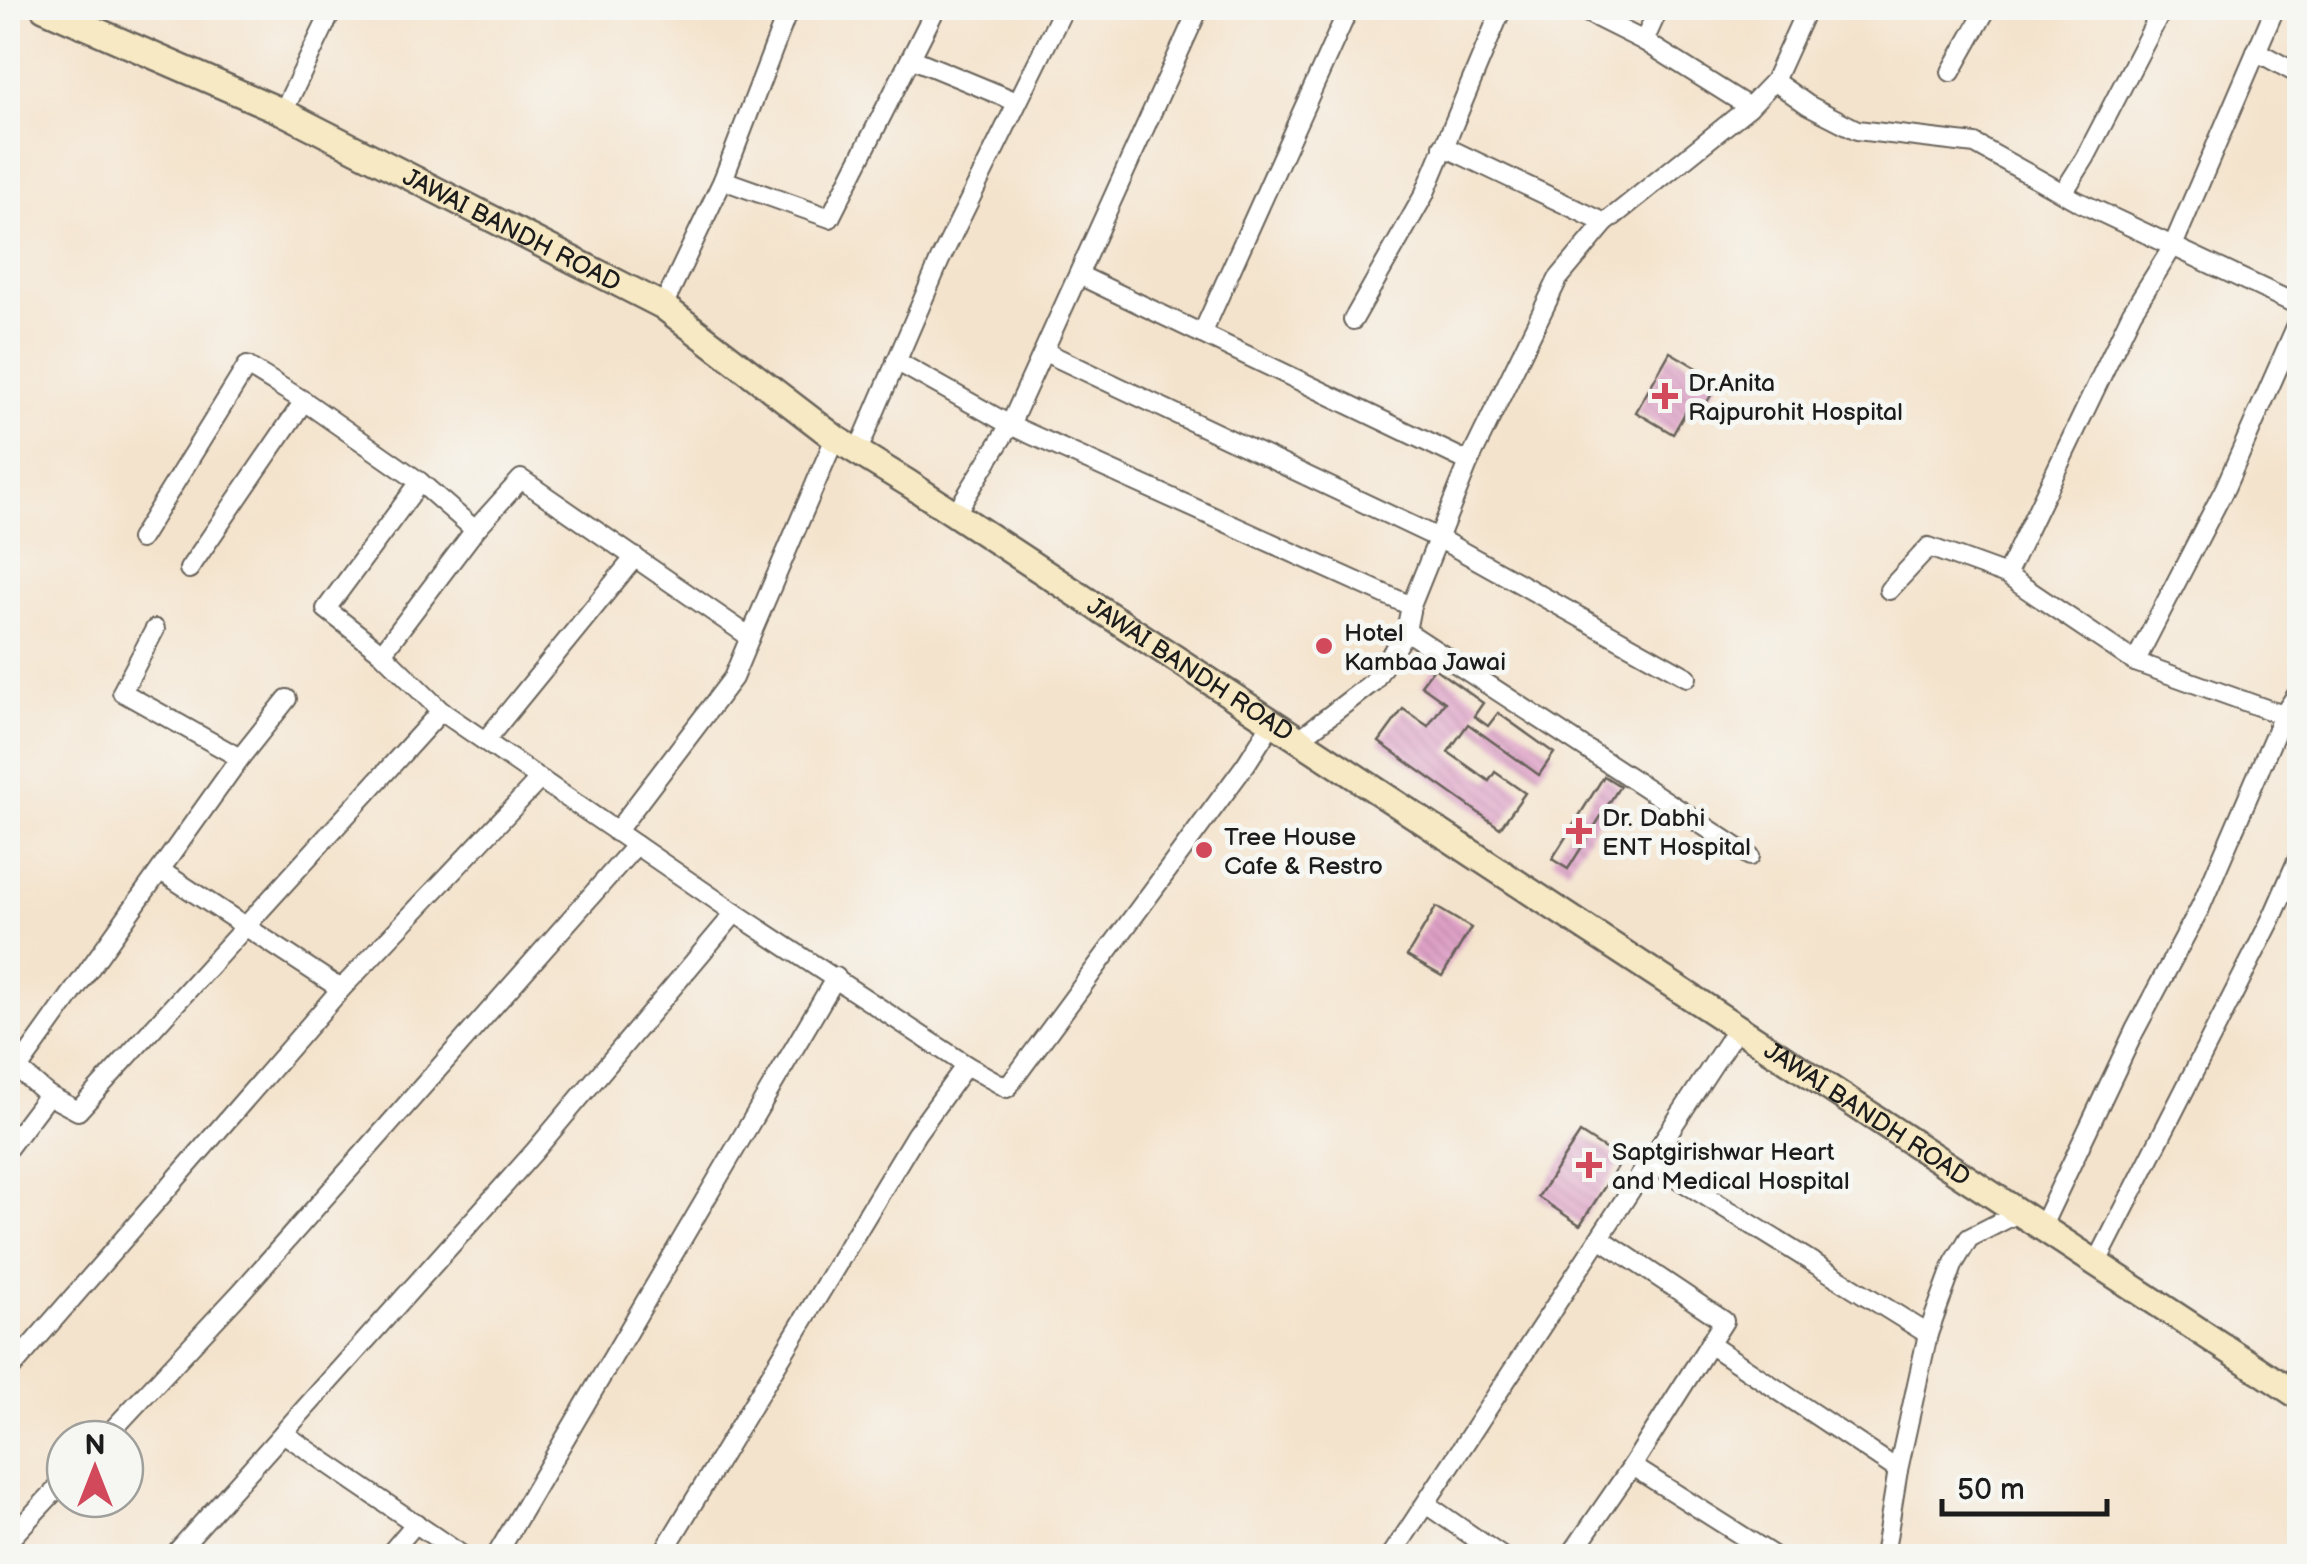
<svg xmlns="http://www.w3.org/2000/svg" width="2307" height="1564" viewBox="0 0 2307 1564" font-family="'Balsamiq Sans',sans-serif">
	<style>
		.building { fill: url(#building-back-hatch) }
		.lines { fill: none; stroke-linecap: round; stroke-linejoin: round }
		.street-casing { stroke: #68625a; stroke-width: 22 }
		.secondary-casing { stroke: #68625a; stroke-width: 30 }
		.street { stroke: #fff; stroke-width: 18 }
		.secondary { stroke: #f6e9c3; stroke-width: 25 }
		.poi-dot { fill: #d1495b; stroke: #f6f6f2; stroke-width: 4 }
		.labels { text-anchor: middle; stroke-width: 10; stroke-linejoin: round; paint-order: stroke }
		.street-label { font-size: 25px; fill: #1c1c1c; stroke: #f6f6f2 }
		.poi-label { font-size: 25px; fill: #1c1c1c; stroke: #f6f6f2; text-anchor: start }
	</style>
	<defs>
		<pattern id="building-back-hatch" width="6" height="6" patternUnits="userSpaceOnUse" patternTransform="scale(2.5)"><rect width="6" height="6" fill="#dea0c6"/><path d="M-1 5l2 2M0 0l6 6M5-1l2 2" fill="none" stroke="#be89aa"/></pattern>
	</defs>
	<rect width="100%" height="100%" fill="#f6f6f2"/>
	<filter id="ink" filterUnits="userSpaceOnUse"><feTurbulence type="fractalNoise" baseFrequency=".01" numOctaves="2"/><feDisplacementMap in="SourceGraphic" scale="20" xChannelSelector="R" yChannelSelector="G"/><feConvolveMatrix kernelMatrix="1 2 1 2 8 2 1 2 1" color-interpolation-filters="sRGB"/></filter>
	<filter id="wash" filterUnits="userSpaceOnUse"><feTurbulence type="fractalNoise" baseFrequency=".0048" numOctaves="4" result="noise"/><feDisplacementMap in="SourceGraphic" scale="40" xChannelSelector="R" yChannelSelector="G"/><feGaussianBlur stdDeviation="2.25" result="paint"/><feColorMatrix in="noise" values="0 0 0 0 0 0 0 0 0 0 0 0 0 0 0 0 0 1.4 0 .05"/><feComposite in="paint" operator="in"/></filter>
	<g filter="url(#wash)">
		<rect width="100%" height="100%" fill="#f4e3cc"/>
		<g id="blocks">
			<g class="building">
				<polygon points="1670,352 1719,381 1701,413 1689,406 1673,434 1636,412"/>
				<polygon points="1434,668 1483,703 1474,716 1488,726 1498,713 1554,753 1539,775 1468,724 1448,752 1489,781 1495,772 1525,793 1500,828 1379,742 1403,709 1428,726 1445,702 1421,685"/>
				<polygon points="1604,776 1620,786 1568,869 1552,859"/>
				<polygon points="1436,907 1471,928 1442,976 1407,956"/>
				<polygon points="1580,1133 1622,1160 1580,1225 1538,1197"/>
			</g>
		</g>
	</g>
	<g filter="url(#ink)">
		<use href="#blocks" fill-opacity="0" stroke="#68625a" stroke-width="2.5"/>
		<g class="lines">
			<defs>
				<g id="street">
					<polyline points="1578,8 1644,41 1749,107"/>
					<polyline points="1644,41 1659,8"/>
					<polyline points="2256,51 2300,75"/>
					<polyline points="913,59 1017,102"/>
					<polyline points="1951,72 1987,8"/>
					<polyline points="1774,81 1808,105 1857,130 1975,144 2079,202 2300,306"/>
					<polyline points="283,112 333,8"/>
					<polyline points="1443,146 1605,223"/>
					<polyline points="723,180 830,218 936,8"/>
					<polyline points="2063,193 2085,158 2163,8"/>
					<polyline points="1079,275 1469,462"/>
					<polyline points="663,306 723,180 789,8"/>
					<polyline points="1353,320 1424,195 1502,8"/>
					<polyline points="1202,334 1349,8"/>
					<polyline points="1045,352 1438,538 1687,677"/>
					<polyline points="896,361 1010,425 1411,606"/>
					<polyline points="304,401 420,482 475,530"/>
					<polyline points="857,453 940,260 1064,8"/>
					<polyline points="420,482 326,609 382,653 441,711 735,913 966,1065 1007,1088 1246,764 1272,723"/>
					<polyline points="955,514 1010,425 1199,8"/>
					<polyline points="140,539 247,366 304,401 189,569"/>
					<polyline points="2006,575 2132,312 2172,248 2275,8"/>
					<polyline points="1889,590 1929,547 2006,575 2135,662 2283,715"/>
					<polyline points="155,629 122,692 240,758"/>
					<polyline points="1406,631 1750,856"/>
					<polyline points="382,653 475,530 521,479 750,637 835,438"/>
					<polyline points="2135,662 2225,488 2300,318"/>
					<polyline points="1298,740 1373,682 1406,631 1411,606 1469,462 1558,279 1605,223 1749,107 1774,81 1807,8"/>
					<polyline points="485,741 635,557"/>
					<polyline points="616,832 733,678 750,637"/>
					<polyline points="161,871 341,989"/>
					<polyline points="48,1095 18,1069 240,758 287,699"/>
					<polyline points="8,1148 48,1095 78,1111 441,711"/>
					<polyline points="1651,1162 1928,1334"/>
					<polyline points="2041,1228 2135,1030 2201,906 2283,715 2300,690"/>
					<polyline points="2096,1264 2272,918 2300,854"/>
					<polyline points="1709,1344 1898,1470"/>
					<polyline points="8,1372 341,989 540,779"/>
					<polyline points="283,1433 463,1556"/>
					<polyline points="104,1439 241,1292 636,845"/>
					<polyline points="1632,1466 1774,1556"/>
					<polyline points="1426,1504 1501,1556"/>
					<polyline points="8,1541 65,1480"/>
					<polyline points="173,1556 534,1152 735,913"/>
					<polyline points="388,1556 416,1523"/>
					<polyline points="496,1556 836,977"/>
					<polyline points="661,1556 916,1134 966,1065"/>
					<polyline points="1391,1556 1737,1028"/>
					<polyline points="1570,1556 1632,1466 1724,1321 1600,1238"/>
					<polyline points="1884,1556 1898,1470 1928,1334 1954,1263 1969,1238 2018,1213"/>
				</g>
				<g id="secondary">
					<path id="s1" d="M 44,8 L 283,112 L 663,306 L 835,438 L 908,483 L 2300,1397"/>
				</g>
			</defs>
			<use href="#street" class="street-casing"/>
			<use href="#secondary" class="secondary-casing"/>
			<use href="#street" class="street"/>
			<use href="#secondary" class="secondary"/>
		</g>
	</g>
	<g class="poi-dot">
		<path d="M1660 381h10v10h10v10h-10v10h-10v-10h-10v-10h10z"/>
		<circle cx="1324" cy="646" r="10"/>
		<path d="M1574 816h10v10h10v10h-10v10h-10v-10h-10v-10h10z"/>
		<circle cx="1204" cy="850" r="10"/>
		<path d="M1584 1150h10v10h10v10h-10v10h-10v-10h-10v-10h10z"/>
	</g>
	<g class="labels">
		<g class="street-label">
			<text dy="9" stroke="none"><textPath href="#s1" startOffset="518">JAWAI BANDH ROAD</textPath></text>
			<text dy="9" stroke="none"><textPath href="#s1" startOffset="1328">JAWAI BANDH ROAD</textPath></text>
			<text dy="9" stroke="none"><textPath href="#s1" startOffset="2138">JAWAI BANDH ROAD</textPath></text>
		</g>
		<g class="poi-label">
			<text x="1688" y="391">Dr.Anita<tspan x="1688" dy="29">Rajpurohit Hospital</tspan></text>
			<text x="1344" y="641">Hotel<tspan x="1344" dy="29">Kambaa Jawai</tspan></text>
			<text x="1602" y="826">Dr. Dabhi<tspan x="1602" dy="29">ENT Hospital</tspan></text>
			<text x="1224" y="845">Tree House<tspan x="1224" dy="29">Cafe &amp; Restro</tspan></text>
			<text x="1612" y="1160">Saptgirishwar Heart<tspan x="1612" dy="29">and Medical Hospital</tspan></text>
		</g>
	</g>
	<rect width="2307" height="1564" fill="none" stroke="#f6f6f2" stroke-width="40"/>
	<g transform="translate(95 1469)"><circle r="48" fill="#f6f6f2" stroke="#9f9f9c" stroke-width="2.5"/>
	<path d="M0-8L18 38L0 25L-18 38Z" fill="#d1495b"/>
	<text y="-15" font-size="28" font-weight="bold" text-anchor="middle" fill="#1c1c1c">N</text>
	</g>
	<path d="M1942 1499v15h165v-15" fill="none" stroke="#1c1c1c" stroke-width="5"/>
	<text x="1957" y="1499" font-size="30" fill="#1c1c1c" stroke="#f6f6f2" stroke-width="8" paint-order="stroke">50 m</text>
</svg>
